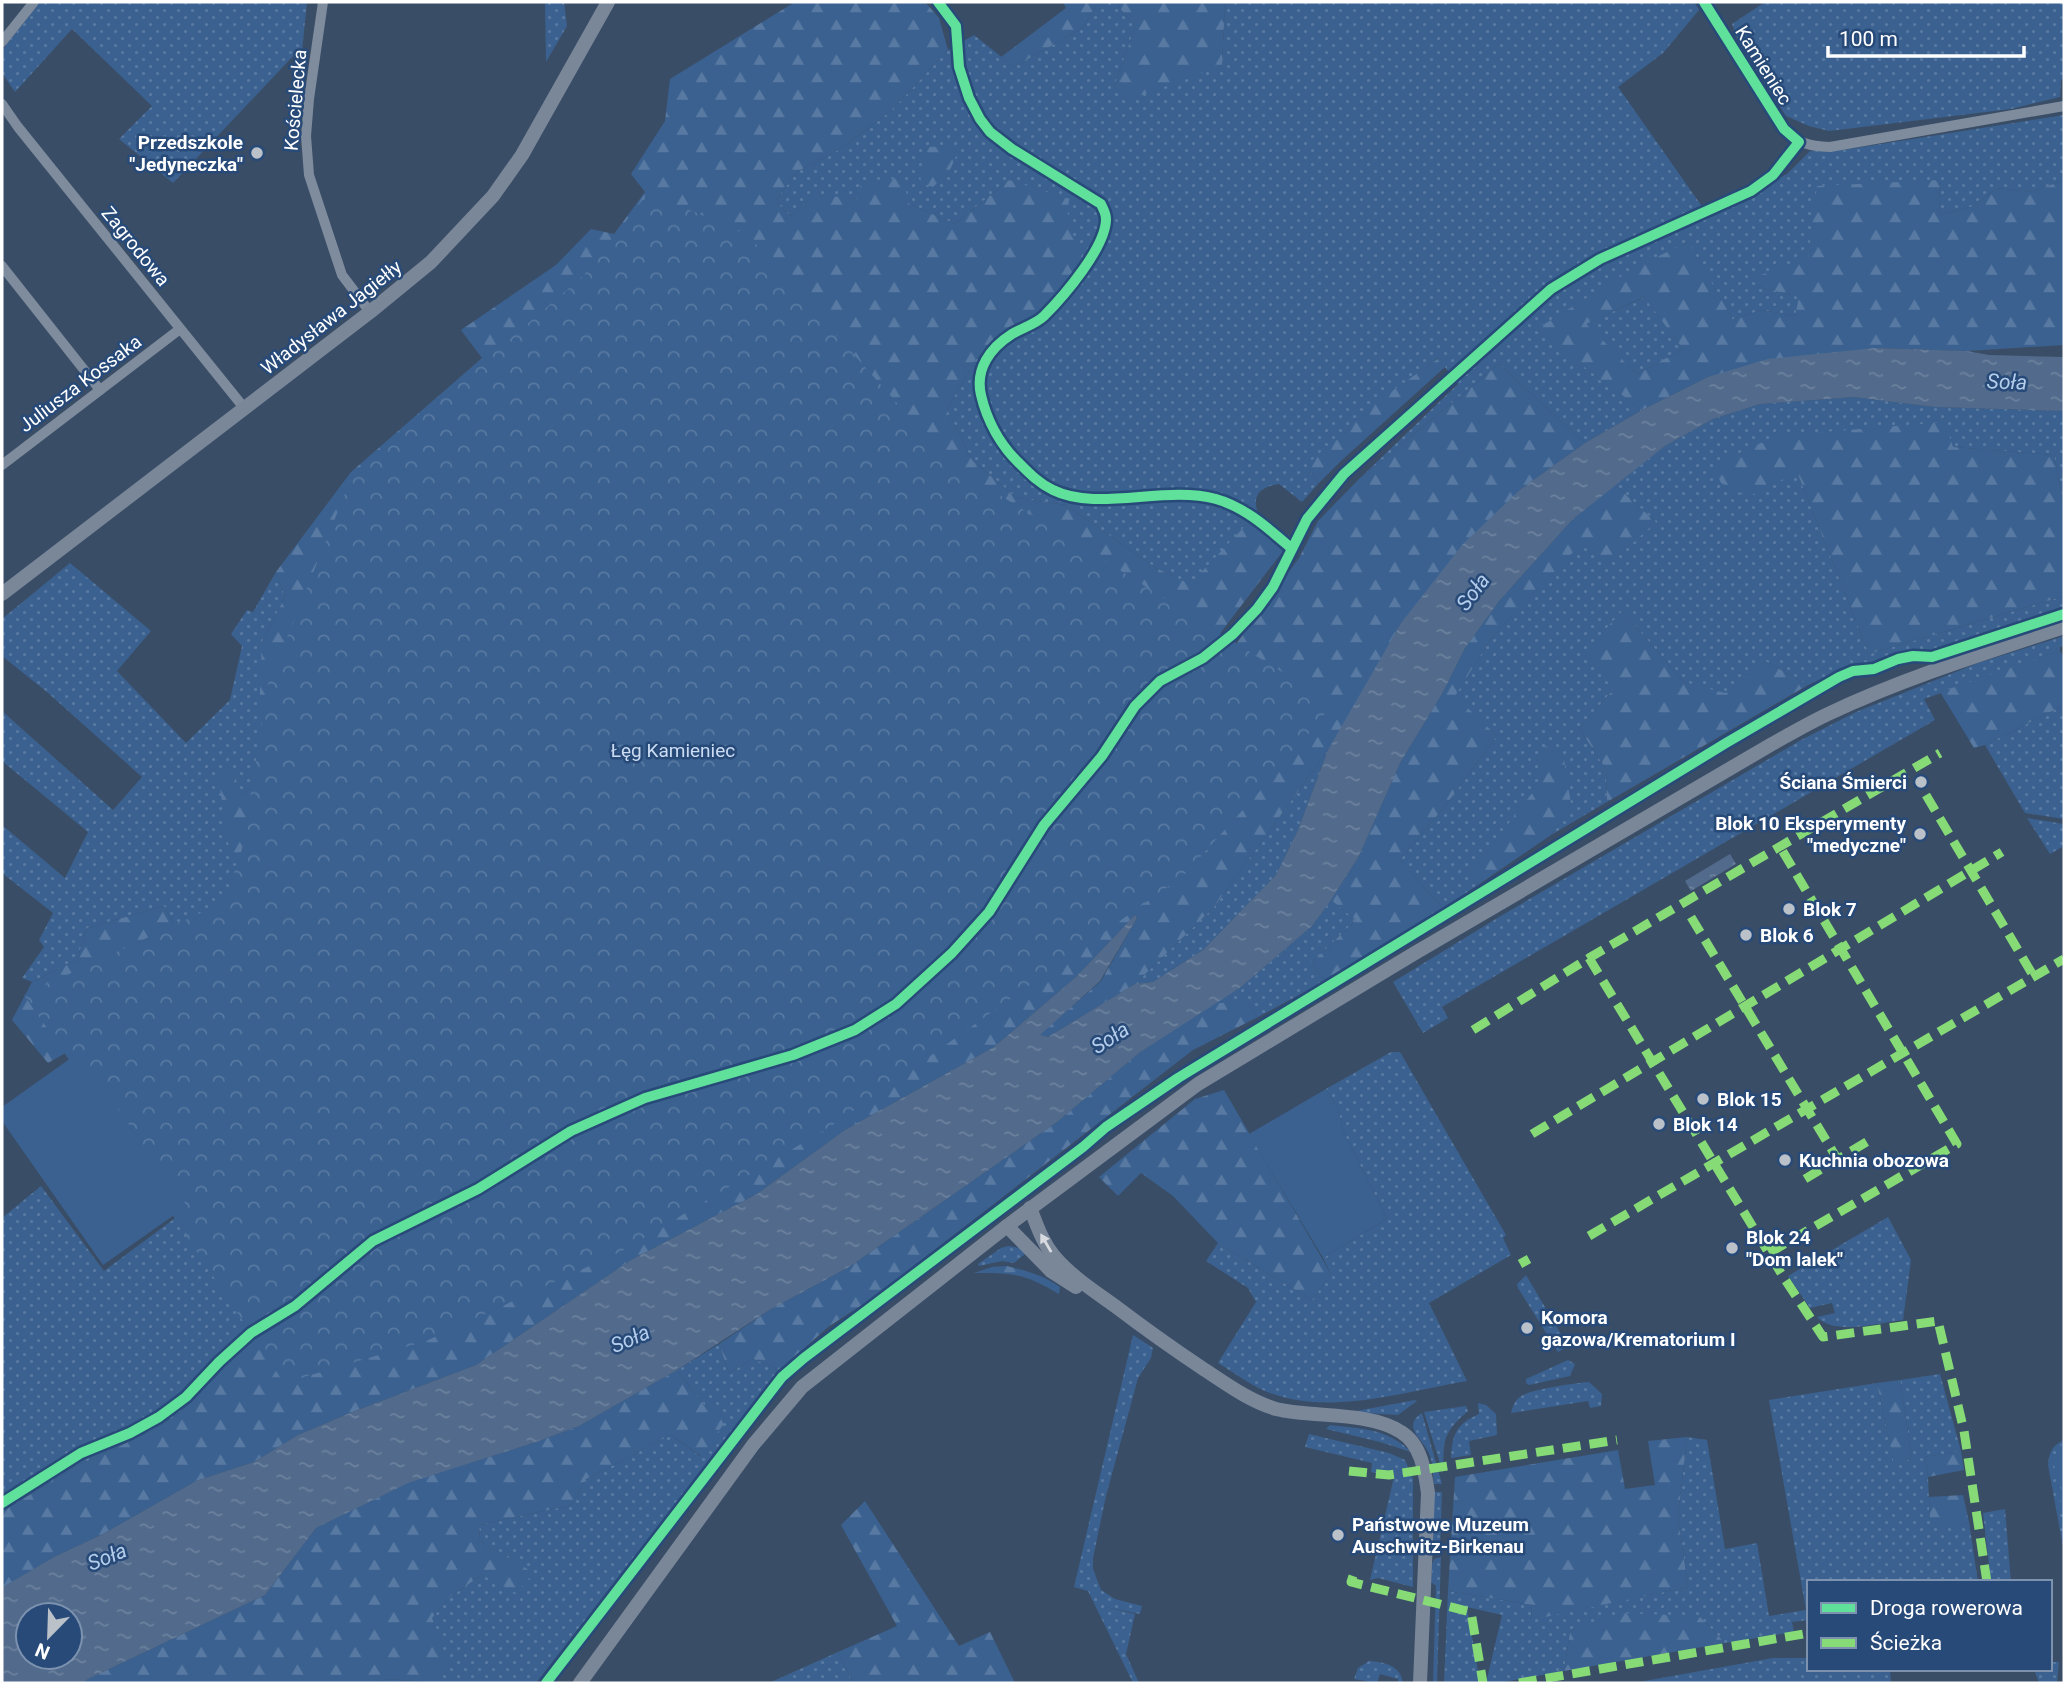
<svg xmlns="http://www.w3.org/2000/svg" width="2066" height="1685" viewBox="0 0 2066 1685" font-family="Roboto,sans-serif">
	<style>
		.grass { fill: url(#grass-dots) }
		.forest { fill: url(#forest-firs); fill-rule: evenodd }
		.park { fill: url(#park-crowns) }
		.garden { fill: #3a6190 }
		.water { fill: url(#water-ripples); fill-rule: evenodd }
		.lines { fill: none; stroke-linecap: round; stroke-linejoin: round }
		.street { stroke: #7e8c9d; stroke-width: 10 }
		.secondary { stroke: #7a8799; stroke-width: 14 }
		.quiet { stroke: #86db77; stroke-width: 9; stroke-dasharray: 18 9; stroke-linecap: butt }
		.cycleway-casing { stroke: #274a79; stroke-width: 15 }
		.cycleway { stroke: #60e19b; stroke-width: 10 }
		.oneway { fill: #d7dbe0 }
		.poi-dot { fill: #bac1c9; stroke: #274a79; stroke-width: 2.5 }
		.labels { text-anchor: middle; stroke-width: 5; stroke-linejoin: round; paint-order: stroke }
		.street-label { font-size: 19px; fill: #fff; stroke: #274a79 }
		.poi-label { font-size: 19px; font-weight: bold; fill: #fff; stroke: #274a79; text-anchor: start }
		.park-label { font-size: 19px; fill: #ccddf3; stroke: #274a79 }
		.water-label { font-size: 21px; font-style: italic; fill: #b4cdeb; stroke: #274a79 }
	</style>
	<defs>
		<pattern id="grass-dots" width="8" height="8" patternUnits="userSpaceOnUse" patternTransform="scale(1.75)"><rect width="8" height="8" fill="#3a6190"/><path d="M2 2h.1M6 6h.1" fill="none" stroke="#5879a1" stroke-width="1.8" stroke-linecap="round"/></pattern>
		<pattern id="forest-firs" width="22" height="20" patternUnits="userSpaceOnUse" patternTransform="scale(1.75)"><rect width="22" height="20" fill="#3a6190"/><path d="M5 1l3.5 6h-7zM16 11l3.5 6h-7z" fill="#5879a1"/></pattern>
		<pattern id="park-crowns" width="20" height="18" patternUnits="userSpaceOnUse" patternTransform="scale(1.75)"><rect width="20" height="18" fill="#3a6190"/><path d="M2 6a3 3 0 1 1 6 0M12 15a3 3 0 1 1 6 0" fill="none" stroke="#5879a1"/></pattern>
		<pattern id="water-ripples" width="26" height="14" patternUnits="userSpaceOnUse" patternTransform="scale(1.75)"><rect width="26" height="14" fill="#526b8c"/><path d="M2 4q2-2 4 0t4 0M15 11q2-2 4 0t4 0" fill="none" stroke="#6c819d"/></pattern>
	</defs>
	<rect width="100%" height="100%" fill="#3a4d66"/>
	<g class="grass">
		<polygon points="40,2 307,2 302,51 296,53 173,183 119,139 152,106 72,29 15,92 2,73 2,50"/>
		<polygon points="545,2 564,2 567,26 546,62"/>
		<path d="M 1098,2 L 1120,2 L 1119,7 L 1135,27 L 1114,87 L 1222,66 L 1225,2 L 1694,2 L 1699,10 L 1663,53 L 1618,87 L 1708,215 L 1787,174 L 1810,151 L 1843,150 L 2064,115 L 2064,180 L 2031,192 L 1997,188 L 1974,206 L 1939,215 L 1940,181 L 1759,287 L 1800,297 L 1795,316 L 1761,310 L 1733,320 L 1687,242 L 1536,330 L 1642,410 L 1585,443 L 1499,364 L 1359,479 L 1458,384 L 1438,358 L 1307,465 L 1318,484 L 1302,502 L 1279,484 C 1249,489 1253,505 1264,528 L 1247,524 L 1191,585 L 1156,568 L 1066,505 L 1017,498 L 972,460 L 947,409 L 976,359 L 998,336 L 1034,315 L 1062,288 L 1009,180 L 955,224 L 909,204 L 814,195 L 791,216 L 775,201 L 797,172 L 838,150 L 891,111 L 948,50 L 974,35 L 1014,67 L 1083,28 Z"/>
		<polygon points="1765,2 2064,2 2064,79 2061,80 2060,97 2011,109 1829,131 1809,126 1786,116 1739,43 1732,24"/>
		<polygon points="1645,297 1683,349 1637,374 1585,324"/>
		<polygon points="1854,397 1935,407 2064,411 2064,507 2054,455 1953,447 1797,472 1869,654 2064,596 2064,607 1931,652 1899,654 1870,665 1848,667 1808,685 1767,662 1725,694 1684,682 1622,611 1613,690 1579,728 1606,769 1607,802 1551,835 1571,803 1537,755 1541,783 1471,872 1478,885 1443,908 1400,860 1445,806 1497,736 1454,697 1492,637 1580,544 1656,522 1615,485 1665,446 1713,419 1760,404"/>
		<polygon points="70,563 151,631 117,671 186,743 230,700 242,646 231,634 247,610 253,612 276,572 285,597 262,642 296,729 282,773 241,794 253,851 261,914 178,932 164,906 87,928 77,960 32,982 22,978 44,947 39,940 53,913 2,873 2,825 65,878 88,832 2,761 2,711 113,810 142,777 47,692 2,656 2,619"/>
		<polygon points="2064,636 2064,645 2060,647 2060,651 1924,699 1935,720 1442,1007 1448,1018 1423,1033 1393,982 1499,917 1801,740 1856,712 1978,663"/>
		<polygon points="2064,705 2064,819 2025,813 1985,745"/>
		<polygon points="1328,750 1298,830 1276,875 1203,950 1153,982 1135,984 1214,907"/>
		<polygon points="2027,818 2064,824 2064,846 2050,854"/>
		<polygon points="1331,900 1356,920 1311,963 1325,981 1258,1017 1247,1003 1215,1003 1241,987 1312,926"/>
		<path d="M 1391,1052 L 1400,1052 L 1506,1235 L 1503,1238 L 1511,1255 L 1429,1303 L 1467,1381 C 1403,1392 1327,1417 1265,1391 C 1249,1384 1233,1372 1218,1363 L 1256,1302 L 1248,1288 L 1206,1261 L 1218,1243 L 1312,1300 L 1331,1274 L 1323,1258 L 1387,1219 L 1344,1133 L 1338,1109 L 1326,1089 Z"/>
		<polygon points="41,1186 104,1271 190,1207 258,1329 223,1360 180,1413 152,1431 75,1467 2,1512 2,1218"/>
		<path d="M 1888,1217 L 1911,1260 L 1903,1320 C 1878,1323 1835,1336 1817,1317 L 1835,1313 L 1832,1303 L 1810,1308 L 1788,1276 Z"/>
		<polygon points="1008,1246 1020,1248 1025,1254 1014,1263 1002,1261 979,1266 978,1264 1001,1248"/>
		<polygon points="1526,1275 1568,1346 1558,1352 1518,1288 1517,1284"/>
		<polygon points="1133,1335 1153,1348 1151,1358 1138,1378 1106,1496 1093,1558 1093,1569 1101,1590 1115,1599 1142,1606 1140,1614 1105,1607 1135,1614 1126,1654 1139,1683 1133,1683 1088,1591 1074,1587"/>
		<polygon points="719,1344 729,1373 753,1359 780,1370 536,1683 378,1683 387,1679 426,1682 432,1618 451,1596 482,1575 533,1573 480,1541 479,1525 572,1505 586,1479 671,1435 700,1456 727,1418 704,1405 677,1370"/>
		<polygon points="1568,1360 1575,1364 1570,1376 1529,1385 1526,1383 1526,1379"/>
		<polygon points="1940,1374 1961,1451 1925,1457 1928,1477 1930,1523 1961,1525 1969,1522 1978,1582 1809,1582 1809,1623 1808,1620 1792,1622 1794,1632 1725,1643 1699,1616 1570,1632 1564,1671 1498,1683 1486,1683 1502,1615 1467,1607 1480,1683 1444,1683 1448,1591 1532,1605 1531,1619 1688,1587 1678,1517 1687,1437 1707,1440 1725,1549 1757,1543 1769,1616 1806,1610 1769,1400 1877,1383 1894,1463 1912,1459 1900,1380"/>
		<path d="M 1589,1382 L 1602,1394 L 1601,1406 L 1590,1408 L 1588,1401 L 1511,1413 C 1513,1406 1515,1399 1523,1395 C 1534,1389 1576,1383 1589,1382 Z"/>
		<polygon points="1415,1400 1417,1401 1398,1415 1351,1412"/>
		<path d="M 1478,1403 L 1486,1405 L 1496,1414 L 1497,1435 L 1469,1441 L 1471,1455 L 1451,1458 C 1452,1435 1456,1424 1479,1414 Z"/>
		<path d="M 1466,1406 L 1468,1411 C 1442,1434 1444,1439 1443,1473 L 1424,1412 Z"/>
		<path d="M 1422,1413 L 1442,1484 L 1434,1484 C 1433,1475 1433,1465 1430,1456 C 1425,1440 1400,1427 1422,1413 Z"/>
		<path d="M 1330,1425 C 1362,1429 1387,1428 1411,1452 L 1380,1442 L 1326,1429 Z"/>
		<polygon points="1309,1434 1389,1453 1405,1460 1413,1479 1413,1587 1378,1578 1370,1580 1394,1477 1371,1472 1372,1463 1305,1447"/>
		<path d="M 2064,1440 L 2064,1552 L 2048,1465 C 2049,1452 2052,1446 2064,1440 Z"/>
		<polygon points="1434,1492 1442,1492 1440,1550 1435,1548 1432,1543"/>
		<polygon points="2005,1509 2011,1582 1991,1582 1983,1513"/>
		<polygon points="1441,1557 1437,1683 1433,1683 1436,1586 1431,1582 1432,1564 1434,1559"/>
		<polygon points="838,1652 853,1683 771,1682"/>
		<polygon points="1773,1658 1809,1658 1809,1669 1890,1669 1891,1683 1633,1683"/>
		<path d="M 1369,1661 C 1385,1662 1401,1666 1403,1683 L 1398,1683 L 1398,1679 L 1380,1674 L 1377,1683 L 1354,1679 L 1358,1668 Z"/>
		<polygon points="2050,1662 2059,1662 2057,1683 2039,1683 2035,1672 1999,1669 2050,1669"/>
	</g>
	<g class="forest">
		<polygon points="795,2 925,2 939,18 948,50 891,111 838,150 797,172 775,201 791,216 814,194 857,199 862,181 903,178 909,204 955,224 1009,180 1069,199 1067,223 1084,257 1062,288 1034,315 998,336 976,359 947,409 972,460 1017,498 1066,505 1156,568 1190,584 1247,524 1264,528 1286,547 1212,644 76,1047 48,1063 12,1020 32,982 77,960 87,928 164,906 178,932 237,912 253,851 231,863 218,774 230,763 241,794 282,773 295,729 259,715 262,642 285,597 276,572 351,472 482,358 461,330 556,265 591,229 614,234 645,192 631,174 665,121 670,79"/>
		<polygon points="1063,2 1098,2 1083,28 1014,67 1001,57 1066,8"/>
		<polygon points="1120,2 1225,2 1222,66 1125,101 1114,87 1135,27 1119,7"/>
		<polygon points="948,146 957,154 949,172 933,187 922,183 919,173 928,147"/>
		<path d="M 1940,180 L 1939,215 L 1974,206 L 1997,188 L 2031,192 L 2064,180 L 2064,345 L 1967,351 L 1875,348 L 1708,377 L 1642,410 L 1535,330 L 1638,266 L 1688,242 L 1733,320 L 1761,310 L 1795,316 L 1799,297 L 1759,287 L 1755,277 L 1808,258 L 1817,186 ZM 1644,297 L 1683,349 L 1637,374 L 1586,324 Z"/>
		<polygon points="1439,358 1445,367 1342,460 1318,484 1307,465 1364,411"/>
		<polygon points="1499,364 1585,443 1521,489 1401,623 1336,739 1214,907 1135,984 1048,1037 1039,1035 1101,981 1137,918 1135,915 1076,977 994,1047 845,1130 757,1194 631,1260 476,1365 350,1413 298,1435 254,1462 196,1481 103,1534 54,1557 2,1588 2,1512 75,1467 152,1431 180,1413 223,1360 258,1329 1228,655 1299,558 1318,521 1359,479"/>
		<polygon points="1945,422 1953,447 2054,455 2064,507 2064,596 1869,654 1797,472 1748,497 1721,483 1713,466 1776,436"/>
		<polygon points="1615,485 1656,522 1612,562 1580,545 1492,637 1455,696 1497,736 1445,806 1400,860 1443,908 1325,981 1311,963 1356,920 1331,900 1359,856 1400,763 1443,692 1465,648 1499,601 1573,519"/>
		<polygon points="1622,611 1684,682 1725,693 1767,662 1808,685 1607,802 1606,769 1579,728 1613,690 1587,650"/>
		<polygon points="2060,651 2064,657 2064,705 1985,745 1974,748 1940,692"/>
		<polygon points="1546,746 1564,759 1571,804 1551,835 1478,885 1470,873 1540,783 1537,755"/>
		<polygon points="1215,1003 1247,1003 1258,1017 1193,1050 871,1299 828,1327 780,1370 753,1359 729,1373 719,1344 771,1309 849,1267 1057,1122 1139,1053"/>
		<polygon points="1224,1090 1331,1274 1312,1300 1218,1243 1173,1196 1141,1173 1118,1196 1099,1177 1195,1099"/>
		<path d="M 1007,1266 C 1027,1271 1043,1275 1060,1287 L 1059,1294 C 1024,1273 1013,1273 974,1273 L 992,1267 Z"/>
		<polygon points="677,1370 704,1405 728,1418 701,1456 671,1435 586,1479 572,1505 479,1525 480,1541 534,1573 516,1593 482,1575 451,1596 432,1618 449,1665 426,1682 387,1679 378,1683 83,1683 88,1679 265,1595 316,1528 407,1483 536,1442 579,1426"/>
		<polygon points="1900,1380 1912,1459 1894,1464 1877,1383"/>
		<polygon points="1687,1437 1678,1517 1688,1587 1531,1620 1532,1605 1448,1591 1455,1477 1618,1450 1625,1489 1655,1485 1648,1441"/>
		<path d="M 2064,1444 L 2064,1510 L 2058,1508 C 2059,1504 2062,1500 2062,1496 C 2063,1491 2057,1471 2054,1466 C 2058,1456 2053,1449 2064,1444 Z"/>
		<polygon points="1961,1451 1964,1470 1928,1477 1925,1457"/>
		<polygon points="1963,1495 1969,1522 1961,1525 1930,1524 1929,1497"/>
		<polygon points="865,1501 959,1646 990,1632 1015,1683 853,1683 838,1652 897,1626 841,1525"/>
		<polygon points="1619,1613 1699,1616 1725,1643 1564,1671 1570,1632"/>
	</g>
	<polygon class="park" points="648,193 746,233 952,465 1333,704 1278,771 1183,876 836,1123 622,1251 426,1341 284,1383 81,1077 24,995 224,902 242,849 268,684 353,474 583,276"/>
	<g class="garden">
		<polygon points="78,1053 187,1206 103,1265 2,1121 2,1107"/>
		<polygon points="1326,1089 1338,1109 1344,1133 1387,1219 1323,1258 1249,1134"/>
	</g>
	<g class="water">
		<path d="M 1875,348 L 1967,351 L 1989,355 L 2064,357 L 2064,411 L 1935,407 L 1854,397 L 1760,404 L 1713,419 L 1665,446 L 1573,519 L 1499,601 L 1465,648 L 1443,692 L 1400,763 L 1359,856 L 1331,900 L 1312,926 L 1241,987 L 1139,1053 L 1057,1122 L 849,1267 L 771,1309 L 677,1370 L 579,1426 L 536,1442 L 408,1483 L 316,1528 L 265,1595 L 88,1679 L 83,1683 L 2,1683 L 3,1587 L 54,1557 L 103,1534 L 196,1481 L 254,1462 L 298,1435 L 350,1413 L 476,1365 L 631,1260 L 757,1194 L 845,1130 L 994,1047 L 1076,977 L 1135,915 L 1137,918 L 1100,981 L 1040,1035 L 1048,1037 L 1135,984 L 1153,982 L 1203,950 L 1276,875 L 1298,830 L 1328,750 L 1401,623 L 1463,544 L 1521,489 L 1585,443 L 1642,410 L 1708,377 L 1768,359 ZM 28,1615 L 70,1615 L 70,1657 L 28,1657 Z"/>
		<polygon points="1730,854 1736,864 1691,891 1685,881"/>
	</g>
	<g class="lines">
		<g class="street">
			<polyline points="323,2 309,99 306,136 309,175 342,275 370,312"/>
			<polyline points="938,2 956,26 959,67 973,108"/>
			<path d="M 1704,2 L 1784,129 C 1802,144 1807,146 1830,147 L 2064,106"/>
			<polyline points="2,42 34,2"/>
			<polyline points="2,104 18,127 245,409"/>
			<polyline points="2,266 100,390"/>
			<polyline points="2,465 180,329"/>
		</g>
		<g class="secondary">
			<polyline points="2,594 370,312 431,262 493,196 522,155 608,2"/>
			<path d="M 1030,1208 C 1037,1225 1042,1242 1054,1256 C 1071,1276 1094,1291 1115,1306 C 1144,1328 1172,1348 1202,1368 C 1225,1383 1249,1401 1276,1409 C 1313,1418 1369,1411 1401,1432 C 1421,1444 1425,1471 1428,1493 L 1420,1683"/>
			<polyline points="1007,1226 1051,1271 1076,1287"/>
			<path d="M 580,1683 L 753,1445 L 802,1387 L 1007,1226 L 1198,1084 L 1415,953 L 1772,744 C 1790,734 1809,723 1828,714 C 1904,678 1985,653 2064,627"/>
		</g>
		<g class="quiet">
			<polyline points="1926,795 2034,977"/>
			<polyline points="1691,917 1838,1160"/>
			<polyline points="1589,958 1784,1278 1823,1337 1938,1321 1964,1431 1987,1582"/>
			<polyline points="1473,1030 1589,958 1940,753"/>
			<polyline points="1532,1134 2002,852"/>
			<polyline points="1805,1179 1873,1138"/>
			<polyline points="1589,1236 2064,959"/>
			<polyline points="1769,1253 1957,1144 1779,845"/>
			<polyline points="1520,1264 1529,1259"/>
			<polyline points="1349,1471 1389,1475 1617,1440"/>
			<polyline points="1353,1576 1351,1582 1471,1612 1483,1683"/>
			<polyline points="1519,1683 1809,1633"/>
		</g>
		<defs>
			<g id="cycleway">
				<path d="M 938,2 L 956,26 L 959,67 L 969,98 L 980,119 L 990,132 L 1012,149 L 1101,204 C 1103,209 1106,213 1106,219 C 1106,247 1064,296 1044,316 C 1036,324 1022,328 1012,334 C 990,348 975,369 981,395 C 987,421 1001,446 1020,464 C 1030,474 1040,484 1053,490 C 1097,512 1165,485 1216,499 C 1245,507 1269,529 1291,548"/>
				<polyline points="2,1503 81,1453 130,1433 159,1417 186,1397 219,1362 251,1333 295,1306 373,1241 478,1189 571,1131 645,1098 793,1055 855,1030 896,1004 952,953 989,912 1044,825 1102,756 1135,706 1160,681 1203,658 1233,634 1257,609 1273,587 1307,519 1344,474 1551,289 1600,259 1751,191 1773,175 1799,142 1784,129 1704,2"/>
				<polyline points="546,1683 782,1377 804,1358 1083,1147 1106,1127 1178,1078 1726,743 1839,677 1853,671 1874,669 1898,659 1913,656 1932,657 2064,614"/>
			</g>
		</defs>
		<use href="#cycleway" class="cycleway-casing"/>
		<use href="#cycleway" class="cycleway"/>
	</g>
	<defs><path id="oneway-solid" d="M-6-.8H1V-3.2L6.5 0L1 3.2V.8H-6Z" transform="scale(1.75)"/></defs>
	<use class="oneway" href="#oneway-solid" transform="translate(1046 1243) rotate(-120)"/>
	<g class="poi-dot">
		<circle cx="257" cy="153" r="7"/>
		<circle cx="1921" cy="782" r="7"/>
		<circle cx="1920" cy="834" r="7"/>
		<circle cx="1789" cy="909" r="7"/>
		<circle cx="1746" cy="935" r="7"/>
		<circle cx="1703" cy="1099" r="7"/>
		<circle cx="1659" cy="1124" r="7"/>
		<circle cx="1785" cy="1160" r="7"/>
		<circle cx="1732" cy="1248" r="7"/>
		<circle cx="1527" cy="1328" r="7"/>
		<circle cx="1338" cy="1535" r="7"/>
	</g>
	<g class="labels">
		<g class="street-label">
			<text transform="translate(1764 65) rotate(58)" y="7">Kamieniec</text>
			<text transform="translate(295 100) rotate(-85)" y="7">Kościelecka</text>
			<text transform="translate(136 246) rotate(51)" y="7">Zagrodowa</text>
			<text transform="translate(331 317) rotate(-38)" y="7">Władysława Jagiełły</text>
			<text transform="translate(80 383) rotate(-37)" y="7">Juliusza Kossaka</text>
		</g>
		<g class="poi-label">
			<text x="243" y="149" text-anchor="end">Przedszkole<tspan x="243" dy="22">"Jedyneczka"</tspan></text>
			<text x="1907" y="789" text-anchor="end">Ściana Śmierci</text>
			<text x="1906" y="830" text-anchor="end">Blok 10 Eksperymenty<tspan x="1906" dy="22">"medyczne"</tspan></text>
			<text x="1803" y="916">Blok 7</text>
			<text x="1760" y="942">Blok 6</text>
			<text x="1717" y="1106">Blok 15</text>
			<text x="1673" y="1131">Blok 14</text>
			<text x="1799" y="1167">Kuchnia obozowa</text>
			<text x="1746" y="1244">Blok 24<tspan x="1746" dy="22">"Dom lalek"</tspan></text>
			<text x="1541" y="1324">Komora<tspan x="1541" dy="22">gazowa/Krematorium I</tspan></text>
			<text x="1352" y="1531">Państwowe Muzeum<tspan x="1352" dy="22">Auschwitz-Birkenau</tspan></text>
		</g>
		<g class="park-label">
			<text x="673" y="757">Łęg Kamieniec</text>
		</g>
		<g class="water-label">
			<text transform="translate(2007 382) rotate(2)" y="7">Soła</text>
			<text transform="translate(1473 592) rotate(-53)" y="7">Soła</text>
			<text transform="translate(1110 1038) rotate(-33)" y="7">Soła</text>
			<text transform="translate(630 1339) rotate(-24)" y="7">Soła</text>
			<text transform="translate(107 1557) rotate(-22)" y="7">Soła</text>
		</g>
	</g>
	<rect width="2066" height="1685" fill="none" stroke="#ffffff" stroke-width="7"/>
	<rect x="1807" y="1580" width="245" height="91" fill="#274a79" stroke="#7d92af" stroke-width="2"/>
	<rect x="1821" y="1603" width="35" height="10" fill="#60e19b" stroke="#7d92af" stroke-width="2"/>
	<text x="1870" y="1615" font-size="21" fill="#ffffff">Droga rowerowa</text>
	<rect x="1821" y="1638" width="35" height="10" fill="#86db77" stroke="#7d92af" stroke-width="2"/>
	<text x="1870" y="1650" font-size="21" fill="#ffffff">Ścieżka</text>
	<g transform="translate(49 1636) rotate(203)"><circle r="33" fill="#274a79" stroke="#7d92af" stroke-width="2"/>
	<path d="M0-5L12 26L0 18L-12 26Z" fill="#bac1c9"/>
	<text y="-10" font-size="19" font-weight="bold" text-anchor="middle" fill="#ffffff">N</text>
	</g>
	<path d="M1828 46v10h196v-10" fill="none" stroke="#ffffff" stroke-width="3.5"/>
	<text x="1839" y="46" font-size="21" fill="#ffffff" stroke="#274a79" stroke-width="5" paint-order="stroke">100 m</text>
</svg>
